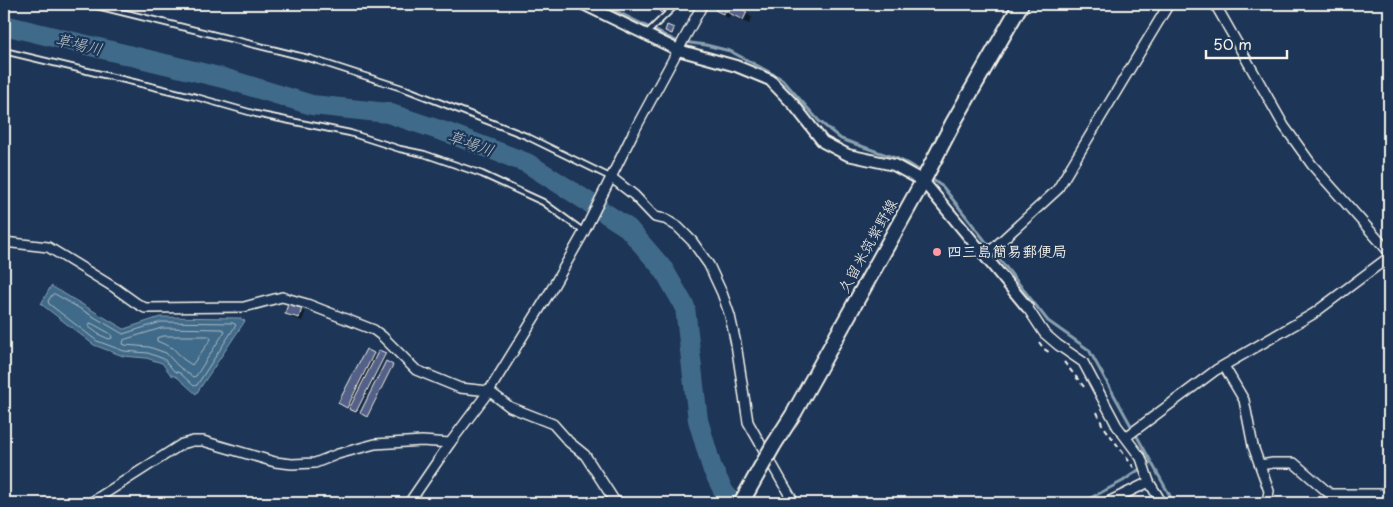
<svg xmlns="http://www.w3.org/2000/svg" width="1393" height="507" viewBox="0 0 1393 507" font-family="'Playpen Sans','Klee One',sans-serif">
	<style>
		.water { fill: #416a89; stroke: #89a0af }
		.shadow { fill: #0007 }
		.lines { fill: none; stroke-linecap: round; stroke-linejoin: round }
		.shore { stroke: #acbbc2; stroke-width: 1 }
		.stream { stroke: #89a0af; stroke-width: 3 }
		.river { stroke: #416a89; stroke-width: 20 }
		.building { fill: #536088; stroke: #f4f1e8 }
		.service-casing { stroke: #f4f1e8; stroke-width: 8 }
		.minor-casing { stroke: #f4f1e8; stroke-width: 12 }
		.tertiary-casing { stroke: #f4f1e8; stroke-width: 14 }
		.primary-casing { stroke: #f4f1e8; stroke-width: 18 }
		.path { stroke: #f4f1e8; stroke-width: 2; stroke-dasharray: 5 4; stroke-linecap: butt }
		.service { stroke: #1d3557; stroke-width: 4.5 }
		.minor { stroke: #1d3557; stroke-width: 9 }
		.tertiary { stroke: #1d3557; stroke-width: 10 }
		.primary { stroke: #1d3557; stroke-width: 14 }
		.primary-bridge-casing { stroke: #f4f1e8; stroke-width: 18; stroke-linecap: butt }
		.primary-bridge { stroke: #1d3557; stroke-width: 14 }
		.poi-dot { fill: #ff9aa2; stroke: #1d3557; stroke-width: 2 }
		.labels { text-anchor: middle; stroke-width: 4.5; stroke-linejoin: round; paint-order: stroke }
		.street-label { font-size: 15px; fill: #f4f1e8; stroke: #1d3557 }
		.poi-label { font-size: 15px; font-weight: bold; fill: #f4f1e8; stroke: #1d3557; text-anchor: start }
		.water-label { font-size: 16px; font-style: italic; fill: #b5c2c7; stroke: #1d3557 }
	</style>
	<rect width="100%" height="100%" fill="#1d3557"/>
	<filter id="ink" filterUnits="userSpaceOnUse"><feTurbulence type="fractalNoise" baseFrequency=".02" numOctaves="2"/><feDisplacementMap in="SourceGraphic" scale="10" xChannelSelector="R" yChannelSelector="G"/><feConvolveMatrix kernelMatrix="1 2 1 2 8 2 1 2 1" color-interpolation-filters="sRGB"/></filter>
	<g filter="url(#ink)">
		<polygon class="water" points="51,286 124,329 160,317 239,318 245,321 196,394 177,377 171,375 162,363 146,358 123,356 94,345 41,304"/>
		<g class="shadow">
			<polygon points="654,4 681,4 667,17"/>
			<polygon points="688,4 700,4 698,9"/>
			<polygon points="713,4 744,4 748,8 747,13 752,18 749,24 730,15 729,18 722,15"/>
			<polygon points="751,4 770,4 770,5 756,8"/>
			<polygon points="301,309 305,313 302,321 290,317 287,313"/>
			<polygon points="373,354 376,357 385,354 386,356 358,413 349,407 348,408 341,404"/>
			<polygon points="392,366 393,367 368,417 362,414"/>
		</g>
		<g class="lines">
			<g class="shore">
				<polygon points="55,294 123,334 161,322 233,323 236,325 197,385 194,386 180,373 174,371 164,359 148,353 124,351 97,341 49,304 48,301 52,295"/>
				<polygon points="91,323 111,334 112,338 109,339 100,335 89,327"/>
				<polygon points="162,328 222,329 225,331 196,376 193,377 178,366 166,353 149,347 125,345 123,344 124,340"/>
				<polygon points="164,336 209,336 211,339 192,365 183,359 173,348 157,341 157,338"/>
			</g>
			<g class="stream">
				<polyline points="602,4 676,41 706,45 730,51 782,79 819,121 841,139 898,159 911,165 923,173"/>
				<polyline points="930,178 943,187 1048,321 1089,350 1174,503"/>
				<polyline points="1081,503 1123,481 1151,461"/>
				<polyline points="1323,503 1370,501 1381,498 1389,447"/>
			</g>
			<polyline class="river" points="4,25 227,79 312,105 388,113 451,134 527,163 576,194 628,228 664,270 685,307 698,420 712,468 724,492 733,503"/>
		</g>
		<g class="building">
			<polygon points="653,4 670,4 661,13"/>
			<polygon points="711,4 742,4 742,9 747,12 743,20 725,11 723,14 715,10 716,8 711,5"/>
			<polygon points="667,25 674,28 672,34 665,31"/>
			<polygon points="288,304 302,308 299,318 285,314"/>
			<polygon points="366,349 374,353 347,408 338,403"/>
			<polygon points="379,350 386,353 356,412 349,409"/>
			<polygon points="386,361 393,365 367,417 360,413"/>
		</g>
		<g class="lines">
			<defs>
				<g id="service">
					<polyline points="89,4 312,59 408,90 526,136 612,178"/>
					<polyline points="646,34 677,4"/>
					<polyline points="4,51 196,97 256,114 350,133 400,149 424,154 482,174 543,202 584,232"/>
				</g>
				<g id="minor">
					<polyline points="1215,4 1284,126 1312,165 1389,252"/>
					<polyline points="612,178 634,195 655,217 665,219 678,227 692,241 709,265 722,293 730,316 736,344 748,422 794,503"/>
					<polyline points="4,242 48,247 115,288 136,303 145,308 244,307 282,297 307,304 374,330 382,336 416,370 460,388 489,391 510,407 553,424 569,442 585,455 614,500 619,503"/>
					<polyline points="985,256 1057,190 1169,4"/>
					<polyline points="1027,307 1044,333 1058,345 1083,362 1117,426 1141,458 1149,482 1162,503"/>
					<polyline points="1224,366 1244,400 1253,446 1269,491 1267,503"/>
					<polyline points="1126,437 1216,370 1313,314 1389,257"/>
					<polyline points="1260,465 1273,463 1294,463 1330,494 1387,494 1389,497"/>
					<polyline points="90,503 182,444 193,441 203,441 275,462 292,464 315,463 338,454 375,444 422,441 450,443"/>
					<polyline points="409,503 450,443 489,391 550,292 584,232 632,135 703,4"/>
					<polyline points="1106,503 1149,482"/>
				</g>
				<polyline id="tertiary" points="583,4 678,50 736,66 770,80 794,105 823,142 848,155 894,165 923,181 1027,307"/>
				<polyline id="primary" points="773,446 794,413 923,181 953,123 1021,4"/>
			</defs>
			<use href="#service" class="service-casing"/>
			<use href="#minor" class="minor-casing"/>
			<use href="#tertiary" class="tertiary-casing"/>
			<use href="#primary" class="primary-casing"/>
			<g class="path">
				<polyline points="1039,342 1044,349 1052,354"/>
				<polyline points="1064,362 1085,388"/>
				<polyline points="1097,412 1102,424 1134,468"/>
			</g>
			<use href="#service" class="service"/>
			<use href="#minor" class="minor"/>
			<use href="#tertiary" class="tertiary"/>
			<use href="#primary" class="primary"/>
			<defs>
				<polyline id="primary-bridge" points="741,503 773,446"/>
			</defs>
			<use href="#primary-bridge" class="primary-bridge-casing"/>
			<use href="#primary-bridge" class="primary-bridge"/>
		</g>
	</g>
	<circle class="poi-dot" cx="937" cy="252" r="5"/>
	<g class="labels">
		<g class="street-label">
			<text transform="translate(868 246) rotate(-61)" y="5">久留米筑紫野線</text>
		</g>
		<g class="poi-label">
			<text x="947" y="257">四三島簡易郵便局</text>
		</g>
		<g class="water-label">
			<text transform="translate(79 44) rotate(13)" y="6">草場川</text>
			<text transform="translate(471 143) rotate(20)" y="6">草場川</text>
		</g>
	</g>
	<rect width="1393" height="507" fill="none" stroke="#1d3557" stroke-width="20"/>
	<rect x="10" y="10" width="1373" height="487" fill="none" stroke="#f4f1e8" stroke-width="2" filter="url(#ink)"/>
	<path d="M1206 50v8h81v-8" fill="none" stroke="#f4f1e8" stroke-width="2.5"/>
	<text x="1213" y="50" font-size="15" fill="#f4f1e8" stroke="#1d3557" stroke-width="4" paint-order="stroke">50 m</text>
</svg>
